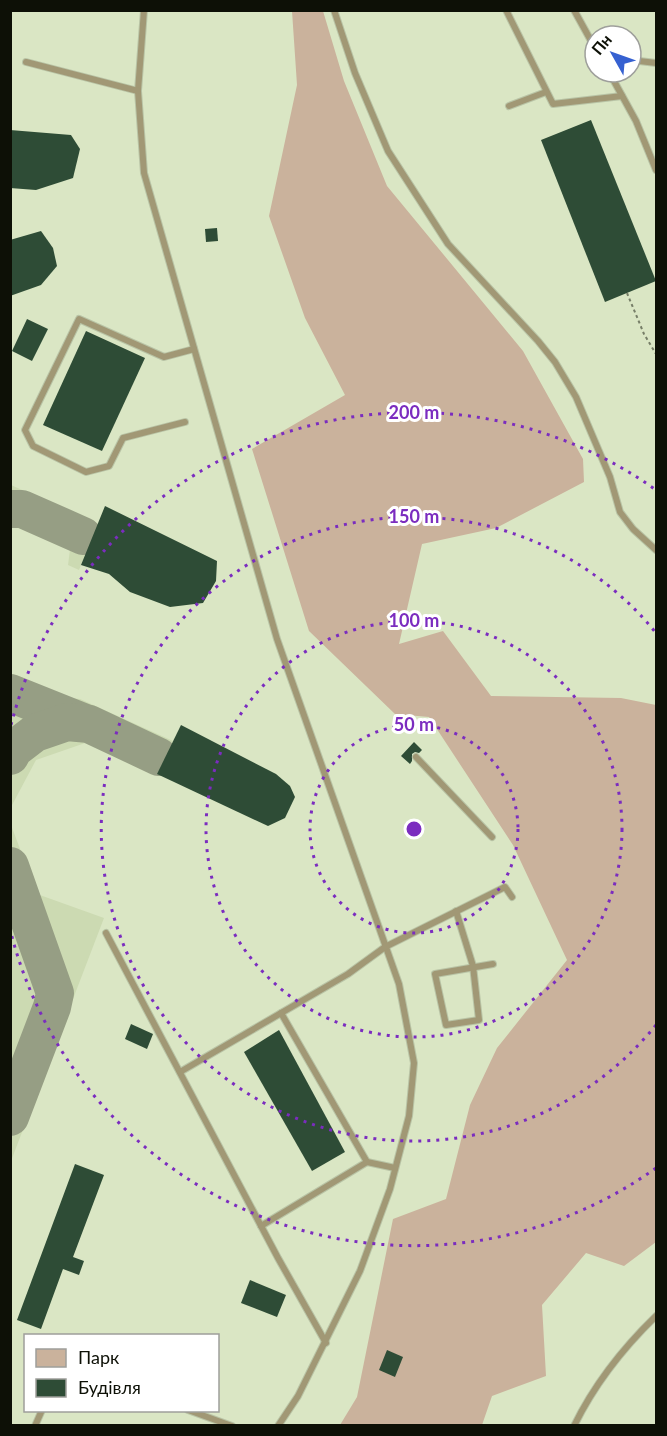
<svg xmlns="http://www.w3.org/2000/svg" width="667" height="1436" viewBox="0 0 667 1436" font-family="Lato,sans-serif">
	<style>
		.built { fill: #ccdab2 }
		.green { fill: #cab29c }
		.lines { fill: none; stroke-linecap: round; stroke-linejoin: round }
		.taxiway { stroke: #969e84; stroke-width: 38 }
		.building { fill: #2e4c36 }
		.service-casing { stroke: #b9c4a6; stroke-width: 8 }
		.path { stroke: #767e67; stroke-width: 2; stroke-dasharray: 3 3; stroke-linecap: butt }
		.service { stroke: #a19875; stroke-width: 6 }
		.ring { fill: none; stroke: #7b2cbf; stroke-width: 3; stroke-dasharray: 3 6 }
		.centre { fill: #7b2cbf; stroke: #fff; stroke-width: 3 }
		.ring-label { font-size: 18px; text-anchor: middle; font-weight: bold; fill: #7b2cbf; stroke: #fff; stroke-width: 6; stroke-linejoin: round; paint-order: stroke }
	</style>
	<rect width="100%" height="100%" fill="#dae6c4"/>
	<g class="built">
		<polygon points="11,485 98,524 79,570 68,565 71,542 11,518"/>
		<polygon points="11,686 54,705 67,698 80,699 173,741 161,767 91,741 36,760 11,807"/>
		<polygon points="11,825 37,894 104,918 11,1161"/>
	</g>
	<polygon class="green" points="292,11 323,11 344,81 387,186 523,351 583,459 584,482 496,528 422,544 399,644 443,631 491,696 621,698 656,705 656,1242 624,1266 586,1253 542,1305 546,1376 492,1396 482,1425 340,1425 357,1397 393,1219 446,1199 470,1105 497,1048 567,960 513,845 429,717 395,714 309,631 252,449 345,395 305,318 269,216 297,85"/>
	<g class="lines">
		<g class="taxiway">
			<polyline points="10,509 22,509 83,536"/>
			<polyline points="10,693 85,723"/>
			<polyline points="10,756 14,749 35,733 67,722 89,724 159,757"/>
			<polyline points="10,866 55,993 52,1007 10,1117"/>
		</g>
	</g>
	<g class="building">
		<polygon points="591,120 656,281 605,302 541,140"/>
		<polygon points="10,130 71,135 80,149 73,178 36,190 10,188"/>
		<polygon points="217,228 218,241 206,242 205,229"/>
		<polygon points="41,231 53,248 57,266 41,285 10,296 10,240"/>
		<polygon points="27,319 48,329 32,361 12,351"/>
		<polygon points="86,331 145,358 102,451 43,425"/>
		<polygon points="105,506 217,561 216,581 203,603 170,607 130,592 109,574 81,565"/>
		<polygon points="181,725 276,774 290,786 295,797 285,818 268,826 157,774"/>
		<polygon points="414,742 422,750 419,753 415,752 412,754 412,761 410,764 401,756"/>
		<polygon points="131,1024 153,1034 147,1049 125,1039"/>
		<polygon points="279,1030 345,1152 312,1171 244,1052"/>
		<polygon points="75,1164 104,1175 73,1257 84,1261 79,1275 63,1269 41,1329 17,1320"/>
		<polygon points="250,1280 286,1295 277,1317 241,1303"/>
		<polygon points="387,1350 403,1357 395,1377 379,1370"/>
	</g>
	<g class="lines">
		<defs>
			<g id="service">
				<polyline points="144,10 138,91 144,173 277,639 399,984 414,1063 409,1116 390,1189 360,1271 298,1396 278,1426"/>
				<polyline points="334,10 355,73 388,151 448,244 538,341 555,362 576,397 610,477 620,512 633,529 656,550"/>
				<polyline points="506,10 553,104 622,96"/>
				<polyline points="574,10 595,48"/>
				<polyline points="631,60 656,63"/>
				<polyline points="26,62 138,91"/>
				<polyline points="609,72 636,121 656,170"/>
				<polyline points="509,106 546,92"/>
				<polyline points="185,422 123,438 109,466 86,472 33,446 25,430 79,319 164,357 194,349"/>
				<polyline points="416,757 492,837"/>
				<polyline points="456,911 473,966 479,1020 446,1025 435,974 493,964"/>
				<polyline points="106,933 278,1258 326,1343"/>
				<polyline points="180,1072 348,974 385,947 505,887 512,897"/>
				<polyline points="367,1162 395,1168"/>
				<polyline points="261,1226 367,1162 281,1013"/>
				<polyline points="188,1410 232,1426"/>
				<polyline points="35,1426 42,1410"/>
				<path d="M 574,1426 C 595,1383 622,1349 656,1316"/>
			</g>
		</defs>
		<use href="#service" class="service-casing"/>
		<polyline class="path" points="627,293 644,334 656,354"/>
		<use href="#service" class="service"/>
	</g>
	<g class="ring">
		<circle cx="414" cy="829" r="104"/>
		<circle cx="414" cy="829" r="208"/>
		<path d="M656 1025A312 312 0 1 1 656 633"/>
		<path d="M656 1168A416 416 0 0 1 11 933M11 725A416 416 0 0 1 656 490"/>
	</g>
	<circle cx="414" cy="829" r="9" class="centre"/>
	<g class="ring-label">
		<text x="414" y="419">200 m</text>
		<text x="414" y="523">150 m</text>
		<text x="414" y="627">100 m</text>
		<text x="414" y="731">50 m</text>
	</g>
	<rect width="667" height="1436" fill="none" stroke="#0d1006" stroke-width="24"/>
	<rect x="24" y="1334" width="195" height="78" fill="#ffffff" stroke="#9e9f9b" stroke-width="1.5"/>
	<rect x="36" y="1349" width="30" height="18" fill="#cab29c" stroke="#9e9f9b" stroke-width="1.5"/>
	<text x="78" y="1364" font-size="18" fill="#0d1006">Парк</text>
	<rect x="36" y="1379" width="30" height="18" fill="#2e4c36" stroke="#9e9f9b" stroke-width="1.5"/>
	<text x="78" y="1394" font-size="18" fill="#0d1006">Будівля</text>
	<g transform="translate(613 54) rotate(310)"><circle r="28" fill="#ffffff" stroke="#9e9f9b" stroke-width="1.5"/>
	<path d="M0-4.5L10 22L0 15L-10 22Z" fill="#3661d1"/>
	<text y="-9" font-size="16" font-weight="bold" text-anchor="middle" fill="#0d1006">Пн</text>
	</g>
</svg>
